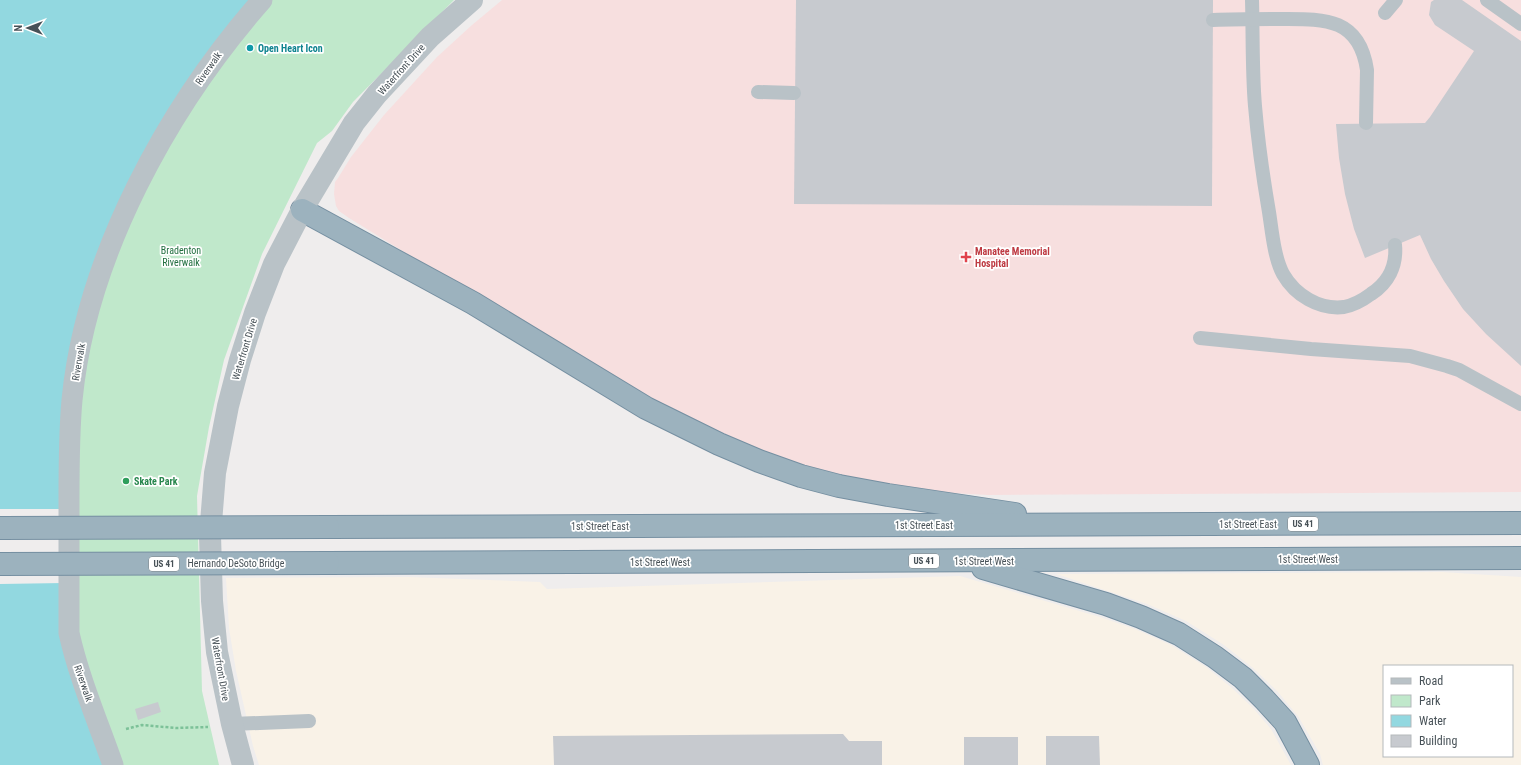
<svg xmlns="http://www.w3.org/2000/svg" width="1521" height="765" viewBox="0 0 1521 765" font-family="'Roboto Condensed',sans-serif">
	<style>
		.commercial { fill: #f9f2e7; fill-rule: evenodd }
		.medical { fill: #f7dfdf }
		.green { fill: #c0e8cb }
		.water { fill: #92d8e0 }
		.pier { fill: #efeded }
		.building { fill: #c7cacf }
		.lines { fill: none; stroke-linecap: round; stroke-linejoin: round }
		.trunk-casing { stroke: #758fa1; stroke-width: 24 }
		.path { stroke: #7cc198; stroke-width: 2.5; stroke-dasharray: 3 2; stroke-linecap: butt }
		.service { stroke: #b9c2c7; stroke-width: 14 }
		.pedestrian { stroke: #b9c2c7; stroke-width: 21 }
		.minor { stroke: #b9c2c7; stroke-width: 22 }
		.trunk { stroke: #9cb2be; stroke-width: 22 }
		.trunk-bridge-casing { stroke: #758fa1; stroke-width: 24; stroke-linecap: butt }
		.trunk-bridge { stroke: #9cb2be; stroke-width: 22 }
		.culture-dot { fill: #0f9aa8; stroke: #fff; stroke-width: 1.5 }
		.health-dot { fill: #e0444e; stroke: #fff; stroke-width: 1.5 }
		.leisure-dot { fill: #2e9e5b; stroke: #fff; stroke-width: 1.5 }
		.labels { text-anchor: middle; stroke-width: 3.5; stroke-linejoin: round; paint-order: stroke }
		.shield { fill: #fff; stroke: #7e8589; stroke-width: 1 }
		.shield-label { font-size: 9px; font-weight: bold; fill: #475157 }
		.culture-label { font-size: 10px; font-weight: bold; fill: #0d838f; stroke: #fff; text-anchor: start }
		.street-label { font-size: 10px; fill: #475157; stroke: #fff }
		.park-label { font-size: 10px; fill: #226f40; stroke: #fff }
		.health-label { font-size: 10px; font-weight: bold; fill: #be3a42; stroke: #fff; text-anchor: start }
		.leisure-label { font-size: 10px; font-weight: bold; fill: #27864d; stroke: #fff; text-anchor: start }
	</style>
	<rect width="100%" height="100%" fill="#efeded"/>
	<g class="commercial">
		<path d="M 1442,572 L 1521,577 L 1521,765 L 1323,765 L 1320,754 L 1298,716 L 1277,691 L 1253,668 L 1224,645 L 1186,621 L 1147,604 L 1056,574 ZM 1384,666 L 1512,666 L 1512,756 L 1384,756 Z"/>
		<polygon points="960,576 1100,617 1135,629 1171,645 1206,667 1232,688 1253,708 1271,729 1291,765 259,765 253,746 236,671 229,628 226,578 408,577 540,582 547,589"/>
	</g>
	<polygon class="medical" points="502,0 1521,0 1521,492 988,495 935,492 910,490 812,469 756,450 670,411 474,295 349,218 339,211 336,206 334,194 335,182 338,178 351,157 384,115 437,57 472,25"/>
	<polygon class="green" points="252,0 454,0 353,102 332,131 317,143 262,254 224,360 209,427 197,496 202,691 219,765 103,765 62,638 61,446 118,208"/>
	<polygon class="water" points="0,0 252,0 208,53 88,294 62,638 103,765 0,765"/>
	<polygon class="pier" points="0,509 64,509 64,583 0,584"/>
	<g class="building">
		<polygon points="796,0 1213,0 1212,206 794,204"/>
		<polygon points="1434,0 1462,0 1521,41 1521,366 1486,334 1463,309 1444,281 1431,259 1420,235 1365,258 1354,229 1345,194 1339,158 1336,124 1425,123 1430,117 1474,51 1435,25 1429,15 1431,2"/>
		<polygon points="158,702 161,712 138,720 135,709"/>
		<polygon points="843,734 849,741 882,741 882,765 554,765 553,736"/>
		<polygon points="1046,736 1099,736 1100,765 1046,765"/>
		<rect x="964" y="737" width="54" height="28"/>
	</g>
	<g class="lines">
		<defs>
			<g id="trunk">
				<polyline points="302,210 473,303 646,408 719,444 759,461 801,476 839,486 888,495 1015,514"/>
				<polyline points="328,527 1521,523"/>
				<polyline points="328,563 1521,558"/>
				<polyline points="983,568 1106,604 1141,617 1179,634 1215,657 1243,678 1264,699 1285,722 1308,765"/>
			</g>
		</defs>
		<use href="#trunk" class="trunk-casing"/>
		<polyline class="path" points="126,729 142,725 176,728 208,727"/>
		<g class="service">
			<path d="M 1252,0 C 1253,35 1252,71 1255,106 C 1258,142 1263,177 1269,212 C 1272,231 1274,257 1283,274 C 1295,295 1319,310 1344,307 C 1354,305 1363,300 1371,294 C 1388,283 1397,266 1395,245"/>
			<polyline points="1487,0 1521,24"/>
			<polyline points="1385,13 1396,0"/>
			<path d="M 1213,20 C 1235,19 1257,19 1278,19 C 1322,19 1359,16 1367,70 L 1366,123"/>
			<polyline points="758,92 794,93"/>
			<polyline points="1200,338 1311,349 1410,356 1447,366 1459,370 1521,404"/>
			<polyline points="232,724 309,721"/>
		</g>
		<path class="pedestrian" d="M 113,765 C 98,722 79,678 69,633 C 69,589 69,544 69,499 C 69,466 69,433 72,400 C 86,256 168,107 262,0"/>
		<polyline class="minor" points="243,765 232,724 217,652 212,601 210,535 215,473 228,406 240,360 255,313 274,264 302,210 354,123 377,94 430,37 472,0"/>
		<use href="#trunk" class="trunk"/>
		<defs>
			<g id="trunk-bridge">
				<polyline points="0,528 328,527"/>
				<polyline points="0,564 328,563"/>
			</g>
		</defs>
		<use href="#trunk-bridge" class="trunk-bridge-casing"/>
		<use href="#trunk-bridge" class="trunk-bridge"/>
	</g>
	<circle class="culture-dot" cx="250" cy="48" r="4"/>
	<path class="health-dot" d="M964 251h4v4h4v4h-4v4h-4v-4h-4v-4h4z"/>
	<circle class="leisure-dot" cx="126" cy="481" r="4"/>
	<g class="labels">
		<g class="shield">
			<rect x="1288" y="517" width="30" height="14" rx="3"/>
			<rect x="909" y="554" width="30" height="14" rx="3"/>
			<rect x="149" y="557" width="30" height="14" rx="3"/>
		</g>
		<g class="shield-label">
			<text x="1303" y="527">US 41</text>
			<text x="924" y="564">US 41</text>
			<text x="164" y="567">US 41</text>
		</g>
		<g class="culture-label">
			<text x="258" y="52">Open Heart Icon</text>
		</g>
		<g class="street-label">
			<text transform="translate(208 68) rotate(-55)" y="4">Riverwalk</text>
			<text transform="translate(401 69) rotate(-48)" y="4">Waterfront Drive</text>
			<text transform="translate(244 349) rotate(-73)" y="4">Waterfront Drive</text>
			<text transform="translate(78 362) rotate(-80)" y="4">Riverwalk</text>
			<text x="1248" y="528">1st Street East</text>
			<text x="924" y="529">1st Street East</text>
			<text x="600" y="530">1st Street East</text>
			<text x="1308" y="563">1st Street West</text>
			<text x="984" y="565">1st Street West</text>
			<text x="660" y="566">1st Street West</text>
			<text x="236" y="567">Hernando DeSoto Bridge</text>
			<text transform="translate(221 669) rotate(80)" y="4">Waterfront Drive</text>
			<text transform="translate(84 683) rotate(71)" y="4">Riverwalk</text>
		</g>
		<g class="park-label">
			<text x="181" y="254">Bradenton<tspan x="181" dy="12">Riverwalk</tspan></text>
		</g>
		<g class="health-label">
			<text x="975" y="255">Manatee Memorial<tspan x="975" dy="12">Hospital</tspan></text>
		</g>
		<g class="leisure-label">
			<text x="134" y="485">Skate Park</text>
		</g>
	</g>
	<rect x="1383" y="665" width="130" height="92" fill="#ffffff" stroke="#b5b9bc"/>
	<rect x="1391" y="678" width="20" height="6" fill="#b9c2c7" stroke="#b5b9bc"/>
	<text x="1419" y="685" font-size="12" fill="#475157">Road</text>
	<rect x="1391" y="695" width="20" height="12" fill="#c0e8cb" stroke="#b5b9bc"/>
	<text x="1419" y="705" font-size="12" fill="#475157">Park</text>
	<rect x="1391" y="715" width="20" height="12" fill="#92d8e0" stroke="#b5b9bc"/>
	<text x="1419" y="725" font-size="12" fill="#475157">Water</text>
	<rect x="1391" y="735" width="20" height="12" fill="#c7cacf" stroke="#b5b9bc"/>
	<text x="1419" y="745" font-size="12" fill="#475157">Building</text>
	<g transform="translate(28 28) rotate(270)" stroke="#ffffff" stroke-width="3" paint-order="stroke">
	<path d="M0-3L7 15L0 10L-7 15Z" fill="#475157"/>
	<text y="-6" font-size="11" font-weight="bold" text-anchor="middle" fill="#475157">N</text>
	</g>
</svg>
